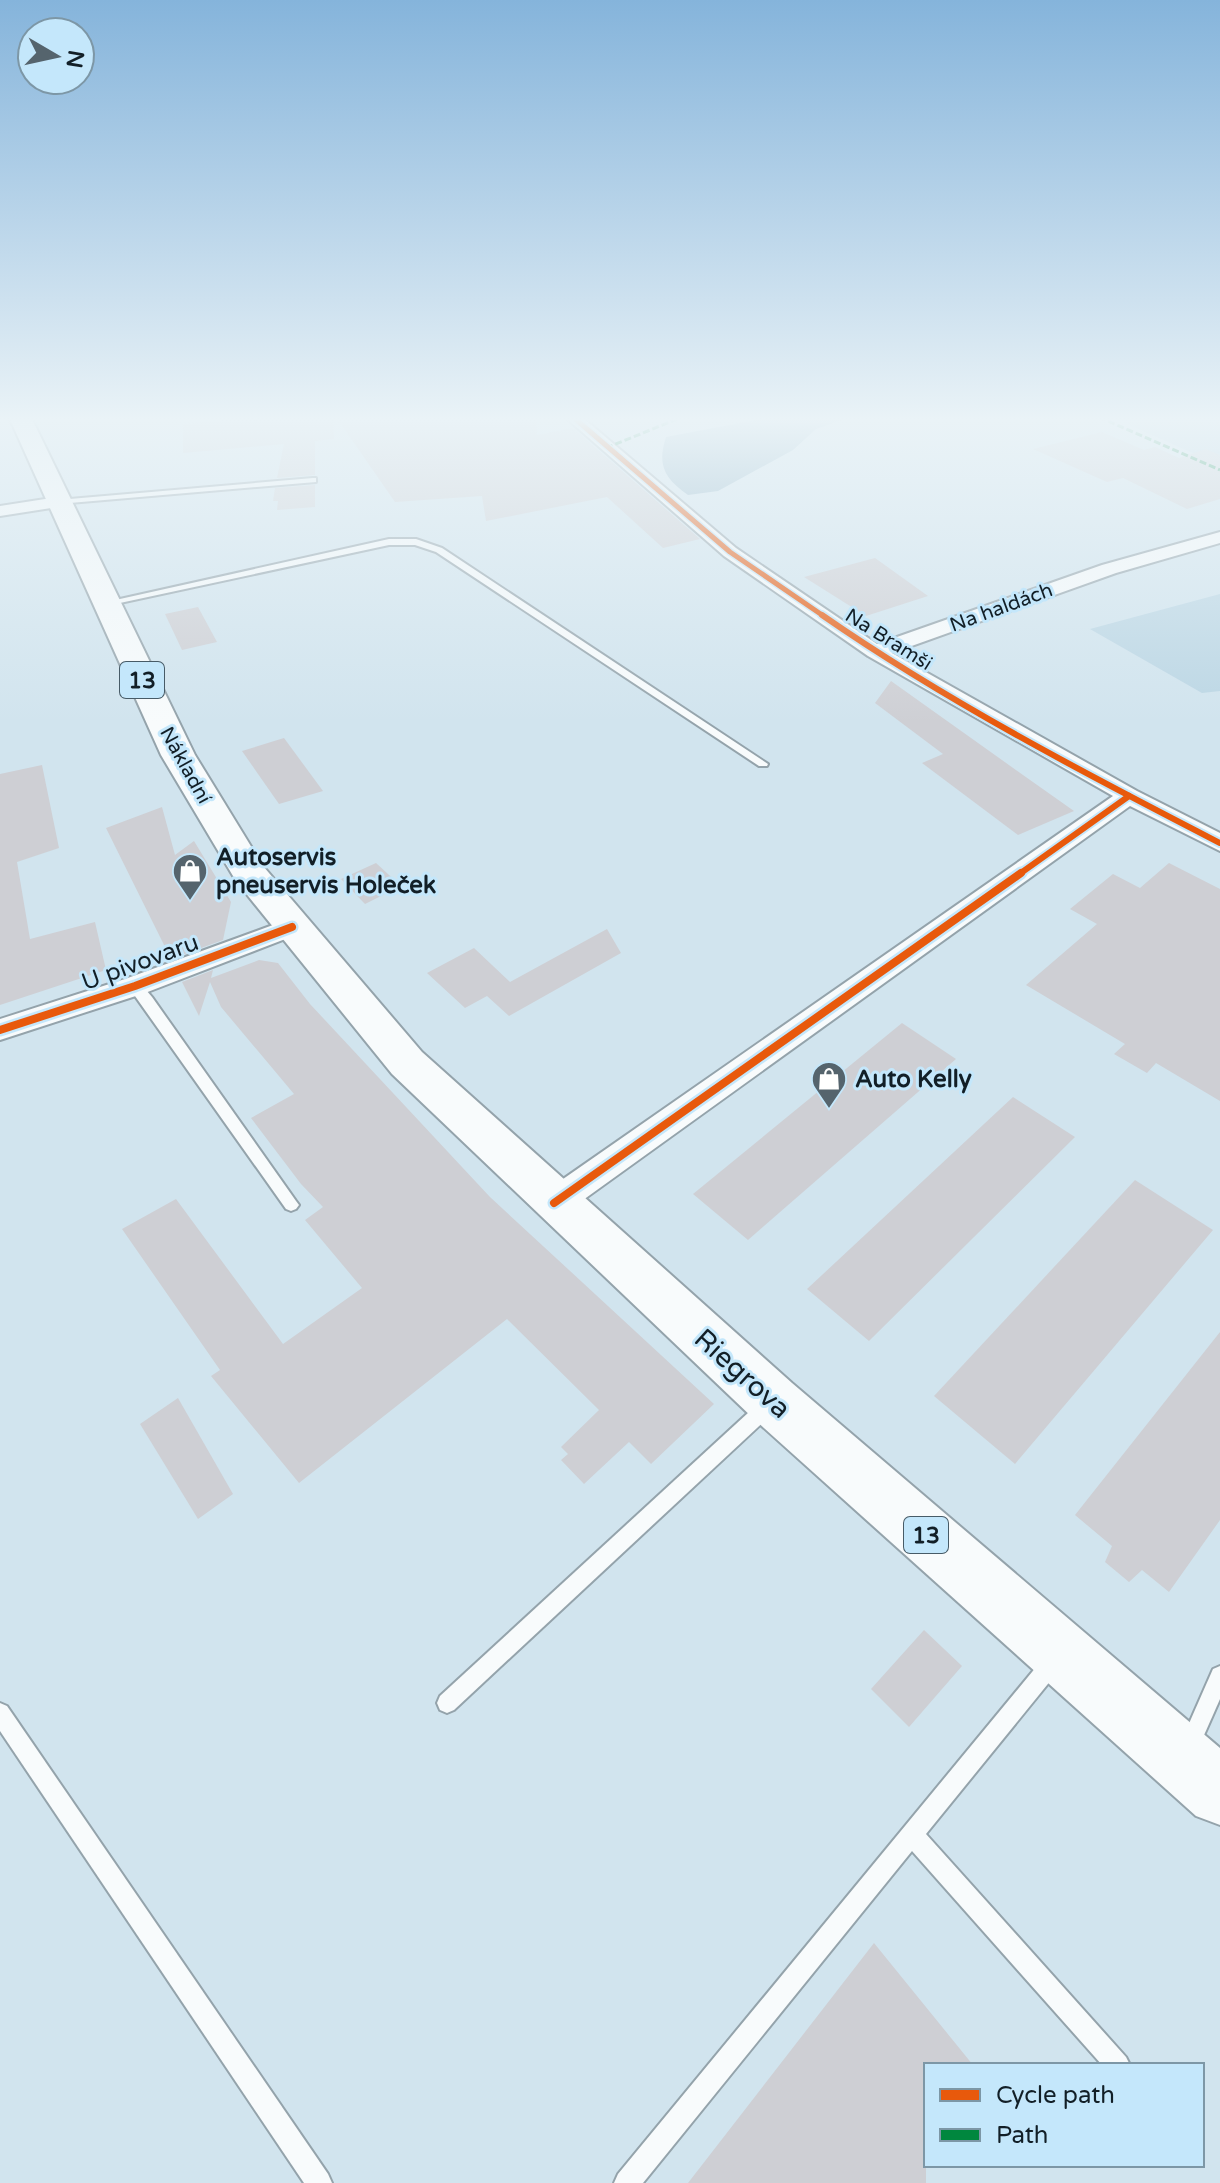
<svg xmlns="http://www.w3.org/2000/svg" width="1220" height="2183" viewBox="0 0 1220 2183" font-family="'Varela Round',sans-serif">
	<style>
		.green { fill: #bbd6e4 }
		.water { fill: #91b4c7 }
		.building { fill: #cecfd4 }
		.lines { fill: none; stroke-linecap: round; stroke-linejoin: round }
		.service-casing { stroke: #94a3ab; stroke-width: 4 }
		.minor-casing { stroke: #94a3ab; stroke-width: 4 }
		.primary-casing { stroke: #94a3ab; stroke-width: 4 }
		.service { fill: #f8fbfc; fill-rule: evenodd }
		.minor { fill: #f8fbfc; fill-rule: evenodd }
		.primary { fill: #f8fbfc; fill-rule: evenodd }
		.quiet { stroke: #00873e; stroke-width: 3; stroke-dasharray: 7 3; stroke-linecap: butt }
		.cycleway-far2-casing { stroke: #c4e7fb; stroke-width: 8 }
		.cycleway-far1-casing { stroke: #c4e7fb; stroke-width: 10 }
		.cycleway-casing { stroke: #c4e7fb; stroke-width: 13 }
		.cycleway-far2 { stroke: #e8590c; stroke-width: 5 }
		.cycleway-far1 { stroke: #e8590c; stroke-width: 6 }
		.cycleway { stroke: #e8590c; stroke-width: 8 }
		.labels { text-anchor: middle; stroke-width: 6; stroke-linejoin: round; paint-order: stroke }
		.far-street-label { font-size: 20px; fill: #121f27; stroke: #c4e7fb }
		.shield { fill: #c4e7fb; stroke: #475b67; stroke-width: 2 }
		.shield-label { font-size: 22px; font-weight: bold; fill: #121f27 }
		.poi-label { font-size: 24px; font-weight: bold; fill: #121f27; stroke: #c4e7fb; text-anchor: start }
		.street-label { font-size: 24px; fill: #121f27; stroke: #c4e7fb }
		.near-street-label { font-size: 28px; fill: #121f27; stroke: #c4e7fb }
	</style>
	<rect width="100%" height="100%" fill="#d1e4ee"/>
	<g class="green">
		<polygon points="1111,417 1220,417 1220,465"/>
		<polygon points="1220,594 1220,691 1202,693 1090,629"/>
	</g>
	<path class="water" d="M 772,417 L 850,417 L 816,429 L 793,450 L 718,491 L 688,495 C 664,478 657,465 666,437 Z"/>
	<g class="building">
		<polygon points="259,417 333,417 334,439 315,441 315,475 277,478 284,444 183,453 183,424"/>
		<polygon points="336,417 536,417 537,435 573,428 700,539 663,548 607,497 486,521 482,496 395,502"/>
		<polygon points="1102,432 1144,450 1155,447 1179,458 1206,449 1220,455 1220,499 1187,509 1123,478 1107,482 1033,449"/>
		<polygon points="315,485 315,507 277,510 278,501 273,501 275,488"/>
		<polygon points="875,558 928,596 866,616 804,577"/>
		<polygon points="198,607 217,642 182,650 165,614"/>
		<polygon points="891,681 1023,775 1074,811 1018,835 922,763 943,754 875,703"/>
		<polygon points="284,738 323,791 279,804 242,751"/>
		<polygon points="42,765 59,848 17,862 30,939 95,922 106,970 0,1005 0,774"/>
		<polygon points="162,807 175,855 194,841 231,902 223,940 171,959 106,828"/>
		<polygon points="376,863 401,886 365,904 341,879"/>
		<polygon points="1169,863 1220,889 1220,1101 1156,1063 1147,1073 1114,1054 1125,1044 1026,985 1097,924 1070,909 1113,874 1140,888"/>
		<polygon points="607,929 621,953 509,1016 487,996 465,1008 427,973 474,948 510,982"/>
		<polygon points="259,960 278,963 310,1004 490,1197 714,1404 651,1464 629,1442 584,1484 561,1460 568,1454 561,1447 599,1410 507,1319 299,1483 211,1376 220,1370 122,1229 176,1199 283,1344 362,1288 305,1220 323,1207 301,1184 251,1118 294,1094 221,1007 210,982 199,1016 182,982 213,970 211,978"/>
		<polygon points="902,1023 956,1059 748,1240 693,1194"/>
		<polygon points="1013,1097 1075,1137 869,1341 807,1289"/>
		<polygon points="1135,1180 1213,1230 1015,1464 934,1396"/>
		<polygon points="1220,1332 1220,1520 1169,1592 1142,1570 1129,1582 1105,1562 1112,1546 1075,1515"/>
		<polygon points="178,1398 233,1494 198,1519 140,1424"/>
		<polygon points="924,1630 962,1666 909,1727 871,1689"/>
		<polygon points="874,1943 973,2065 926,2065 926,2183 688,2183"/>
	</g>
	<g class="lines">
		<defs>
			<g id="service">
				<polygon points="313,478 316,478 316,482 58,504 54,502 58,500"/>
				<polygon points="389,539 416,539 442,548 768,764 767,766 759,766 436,552 415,545 389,545 106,606 102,603"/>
				<polygon points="135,981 140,983 152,997 296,1201 299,1205 296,1209 291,1211 286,1209 130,989 129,986"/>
				<polygon points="767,1399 773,1401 776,1407 773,1413 454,1710 447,1713 440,1710 437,1703 440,1696 761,1401"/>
				<polygon points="1053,1652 1060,1655 1063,1662 1060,1669 926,1834 1126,2057 1130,2065 1102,2065 912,1851 643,2183 614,2183 618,2174 1046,1655"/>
				<polygon points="1220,1666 1220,1699 1197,1751 1190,1754 1183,1751 1180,1744 1213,1669"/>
				<polygon points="0,1703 7,1706 328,2174 332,2183 304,2183 0,1731"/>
			</g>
			<g id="minor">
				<polygon points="565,417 582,417 736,548 877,644 1102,565 1220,532 1220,543 1116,573 892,653 1137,791 1220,833 1220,851 1130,806 565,1213 554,1216 543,1213 538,1203 543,1193 1113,796 868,656 724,556"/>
				<polygon points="58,497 67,502 64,506 0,516 0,506"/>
				<polygon points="292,918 301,921 305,927 301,933 145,993 0,1040 0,1019 125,979"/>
			</g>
			<polygon id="primary" points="9,417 31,417 195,755 263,866 422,1052 792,1383 1220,1748 1220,1825 1196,1816 754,1419 392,1074 236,881 161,755"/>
		</defs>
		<use href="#service" class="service-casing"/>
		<use href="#minor" class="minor-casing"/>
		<use href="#primary" class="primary-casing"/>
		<use href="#service" class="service"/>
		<use href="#minor" class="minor"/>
		<use href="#primary" class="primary"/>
		<g class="quiet">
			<polyline points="1099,417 1220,470"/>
			<polyline points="606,448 682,417"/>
		</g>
		<defs>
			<polyline id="cycleway-far2" points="573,417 730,552 825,617"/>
			<g id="cycleway-far1">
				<path d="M 822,615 C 946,701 1086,774 1220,843"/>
				<polyline points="1018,875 1129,796"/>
			</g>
			<g id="cycleway">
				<polyline points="0,1030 135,986 292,927"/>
				<polyline points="554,1203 1021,873"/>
			</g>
		</defs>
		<use href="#cycleway-far2" class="cycleway-far2-casing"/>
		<use href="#cycleway-far1" class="cycleway-far1-casing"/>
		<use href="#cycleway" class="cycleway-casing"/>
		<use href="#cycleway-far2" class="cycleway-far2"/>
		<use href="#cycleway-far1" class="cycleway-far1"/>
		<use href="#cycleway" class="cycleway"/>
	</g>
	<linearGradient id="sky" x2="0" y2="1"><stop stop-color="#85b4db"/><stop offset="0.58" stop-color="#eaf3f7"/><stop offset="1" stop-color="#eaf3f7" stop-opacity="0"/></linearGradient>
	<rect width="1220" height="723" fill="url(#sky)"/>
	<defs>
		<symbol id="shop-pin" viewBox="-11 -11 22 30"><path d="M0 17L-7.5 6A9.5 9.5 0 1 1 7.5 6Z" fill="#55646d" stroke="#c4e7fb"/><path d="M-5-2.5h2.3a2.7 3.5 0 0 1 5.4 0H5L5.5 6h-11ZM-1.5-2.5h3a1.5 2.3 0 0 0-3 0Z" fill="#fff"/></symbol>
	</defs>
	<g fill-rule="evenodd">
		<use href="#shop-pin" x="170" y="851" width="40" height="54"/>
		<use href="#shop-pin" x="809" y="1059" width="40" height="54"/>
	</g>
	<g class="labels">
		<g class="far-street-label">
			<text transform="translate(1001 607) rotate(-20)" y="7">Na haldách</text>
			<text transform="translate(889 639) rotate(32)" y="7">Na Bramši</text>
			<text transform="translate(186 765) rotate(61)" y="7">Nákladní</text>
		</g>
		<g class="shield">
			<rect x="120" y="662" width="44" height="36" rx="6"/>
			<rect x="904" y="1517" width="44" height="36" rx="6"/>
		</g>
		<g class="shield-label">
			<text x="142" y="688">13</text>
			<text x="926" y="1543">13</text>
		</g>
		<g class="poi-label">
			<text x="216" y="865">Autoservis<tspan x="216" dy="28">pneuservis Holeček</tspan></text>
			<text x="855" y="1087">Auto Kelly</text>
		</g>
		<g class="street-label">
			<text transform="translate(140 962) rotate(-20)" y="8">U pivovaru</text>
		</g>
		<g class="near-street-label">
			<text transform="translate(743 1373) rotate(42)" y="10">Riegrova</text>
		</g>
	</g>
	<rect x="924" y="2063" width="280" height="104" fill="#c4e7fb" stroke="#7d97a6" stroke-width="2"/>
	<rect x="940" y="2089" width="40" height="12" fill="#e8590c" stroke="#7d97a6" stroke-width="2"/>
	<text x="996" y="2103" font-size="24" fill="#121f27">Cycle path</text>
	<rect x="940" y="2129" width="40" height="12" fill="#00873e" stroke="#7d97a6" stroke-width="2"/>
	<text x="996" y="2143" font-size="24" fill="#121f27">Path</text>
	<g transform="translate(56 56) rotate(99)"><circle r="38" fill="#c4e7fb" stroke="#7d97a6" stroke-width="2"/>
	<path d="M0-6L14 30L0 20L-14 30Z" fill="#55646d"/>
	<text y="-12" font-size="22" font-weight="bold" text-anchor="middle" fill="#121f27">N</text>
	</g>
</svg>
